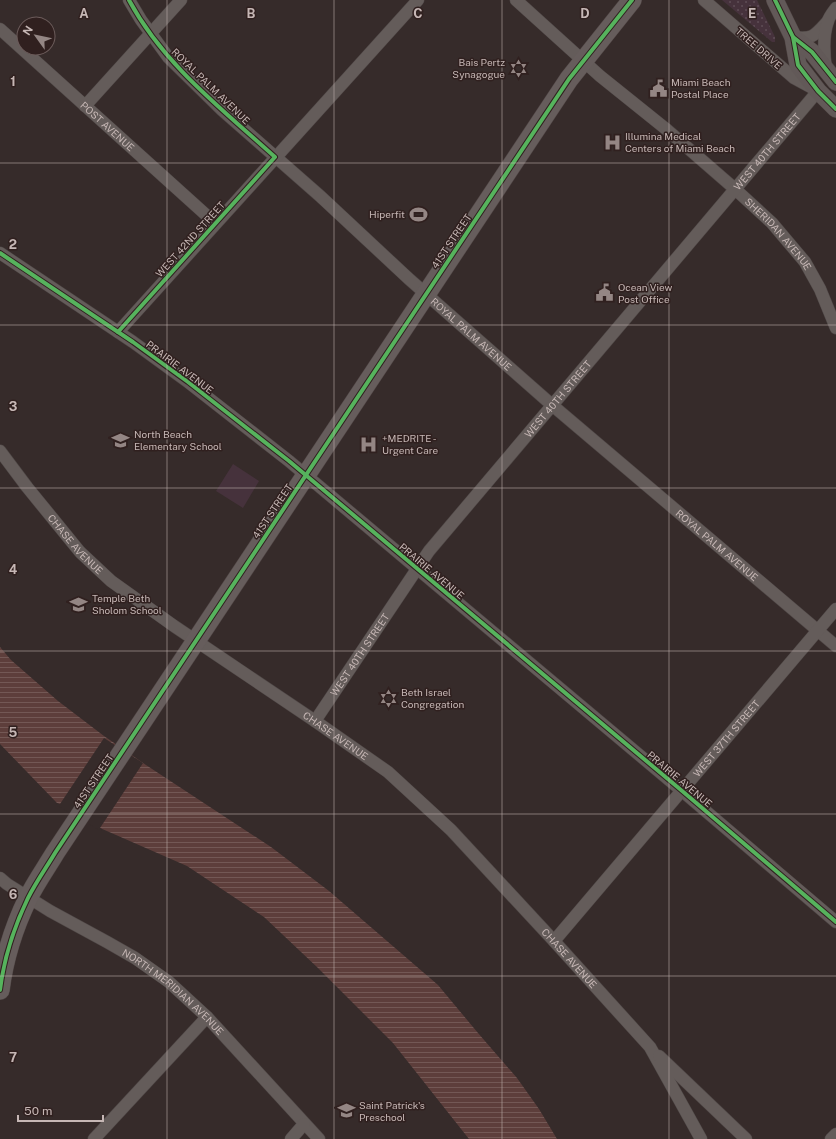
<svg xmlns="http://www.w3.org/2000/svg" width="836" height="1139" viewBox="0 0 836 1139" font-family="'Public Sans',sans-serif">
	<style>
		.grass { fill: url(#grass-dots) }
		.park { fill: #46323c }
		.water { fill: url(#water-rules) }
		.pier { fill: #362b2a }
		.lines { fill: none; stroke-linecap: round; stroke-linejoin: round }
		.minor-casing { stroke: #4f4746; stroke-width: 13 }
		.secondary-casing { stroke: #504645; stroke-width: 18 }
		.primary-casing { stroke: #504645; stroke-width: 20 }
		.minor { stroke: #645c5a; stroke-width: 12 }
		.secondary { stroke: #625958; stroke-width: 17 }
		.primary { stroke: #665d5c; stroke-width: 19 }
		.cycleway-casing { stroke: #30201f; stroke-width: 6 }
		.cycleway { stroke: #56b35d; stroke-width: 4 }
		.grid { fill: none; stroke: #c6b7b5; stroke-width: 1; stroke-opacity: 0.55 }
		.labels { text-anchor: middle; stroke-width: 3; stroke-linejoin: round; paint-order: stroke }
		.street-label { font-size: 10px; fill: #c6b7b5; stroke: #30201f }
		.poi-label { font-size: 10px; fill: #c6b7b5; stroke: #30201f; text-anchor: start }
		.grid-label { font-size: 13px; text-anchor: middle; font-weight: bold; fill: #c6b7b5; stroke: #30201f; stroke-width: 3; stroke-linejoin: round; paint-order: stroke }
	</style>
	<defs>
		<pattern id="grass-dots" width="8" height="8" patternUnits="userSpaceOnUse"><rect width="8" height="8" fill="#46323c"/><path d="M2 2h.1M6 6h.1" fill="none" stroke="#5f4d56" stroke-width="1.8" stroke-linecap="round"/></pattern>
		<pattern id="water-rules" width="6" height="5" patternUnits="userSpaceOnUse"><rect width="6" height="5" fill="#5d3e3b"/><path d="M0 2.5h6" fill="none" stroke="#735855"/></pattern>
	</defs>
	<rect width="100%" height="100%" fill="#362b2a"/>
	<polygon class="grass" points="722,0 757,0 775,37 775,42 772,42"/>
	<polygon class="park" points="233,464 259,481 243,508 216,491"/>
	<polygon class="water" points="0,647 11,660 58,701 104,736 146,765 271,847 329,891 438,985 478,1033 517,1078 539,1109 557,1139 469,1139 393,1043 318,968 264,917 187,866 100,828 57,803 0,744"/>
	<polygon class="pier" points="104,738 143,763 100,828 102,829 101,831 56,805 57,803 60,804"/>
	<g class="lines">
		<defs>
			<g id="minor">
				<path id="s1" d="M 129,0 L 141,20 L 168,57 L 222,110 L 320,196 L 409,279 L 552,405 L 836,646"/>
				<path id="s2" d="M 516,0 L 600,76 L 666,129 L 735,189 L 772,223 L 805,262 L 820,289 L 836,328"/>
				<path id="s3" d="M 0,29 L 215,223"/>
				<path d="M 793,37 C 813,40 815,35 828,21"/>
				<path d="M 826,69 C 824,55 823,35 828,21 C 829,17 833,12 836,8"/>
				<polyline points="85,106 181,0"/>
				<polyline points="0,253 133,342 188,382 289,461 681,790 836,922"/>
				<polyline points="118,332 418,0"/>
				<path id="s4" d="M 0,451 L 27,487 L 80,552 L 111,581 L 174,626 L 315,721 L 388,772 L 451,830 L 554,941 L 650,1047 L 701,1139"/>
				<path id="s5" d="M 315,721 L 429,551 L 818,91 L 794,78 L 704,0"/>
				<path id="s6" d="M 0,878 L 7,884 L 50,911 L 107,942 L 135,958 L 169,982 L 207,1017 L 319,1139"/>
				<path id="s7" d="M 554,941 L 836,609"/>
				<polyline points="659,1056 746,1139"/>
				<polyline points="94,1139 207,1017"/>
				<polyline points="291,1139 304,1124"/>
				<polyline points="831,1139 836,1134"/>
			</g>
			<g id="secondary">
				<polyline points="775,0 793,37 798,65 818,91 836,109"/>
				<polyline points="793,37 812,52 836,82"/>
			</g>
			<path id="primary" d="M 0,990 C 4,958 14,927 28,898 C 36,882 46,868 55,853 L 569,79 L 632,0"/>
		</defs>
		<use href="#minor" class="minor-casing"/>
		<use href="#secondary" class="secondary-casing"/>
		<use href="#primary" class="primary-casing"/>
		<use href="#minor" class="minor"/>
		<use href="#secondary" class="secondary"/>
		<use href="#primary" class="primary"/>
		<defs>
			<g id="cycleway">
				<polyline points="775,0 793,37 798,65 818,91 836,109"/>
				<polyline points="793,37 812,52 836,82"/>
				<polyline points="0,253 133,342 188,382 289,461 681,790 836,922"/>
				<path d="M 118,332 L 275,157 C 222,109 163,64 129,0"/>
				<path d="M 0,990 C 4,958 14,927 28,898 C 36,882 46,868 55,853 L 569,79 L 632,0"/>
			</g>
		</defs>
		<use href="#cycleway" class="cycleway-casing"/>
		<use href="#cycleway" class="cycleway"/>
	</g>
	<path class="grid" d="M 167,0 L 167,1139M 334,0 L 334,1139M 502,0 L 502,1139M 669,0 L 669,1139M 0,163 L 836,163M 0,325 L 836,325M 0,488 L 836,488M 0,651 L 836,651M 0,814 L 836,814M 0,976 L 836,976"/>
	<defs>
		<symbol id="synagogue-bare" viewBox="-9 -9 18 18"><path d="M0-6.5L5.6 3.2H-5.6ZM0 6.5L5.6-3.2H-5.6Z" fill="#948684" stroke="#30201f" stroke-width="2.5" paint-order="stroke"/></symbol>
		<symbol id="civic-bare" viewBox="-9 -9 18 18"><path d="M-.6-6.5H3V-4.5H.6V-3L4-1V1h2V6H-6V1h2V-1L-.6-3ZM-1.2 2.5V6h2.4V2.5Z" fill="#948684" stroke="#30201f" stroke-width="2.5" paint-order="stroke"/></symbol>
		<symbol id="hospital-bare" viewBox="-9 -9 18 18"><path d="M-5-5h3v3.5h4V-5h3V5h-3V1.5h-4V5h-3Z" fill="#948684" stroke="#30201f" stroke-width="2.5" paint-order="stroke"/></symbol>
		<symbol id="stadium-bare" viewBox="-9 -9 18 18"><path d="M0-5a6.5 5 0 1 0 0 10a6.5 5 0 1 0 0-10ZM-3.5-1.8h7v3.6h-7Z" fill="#948684" stroke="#30201f" stroke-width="2.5" paint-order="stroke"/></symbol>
		<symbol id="school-bare" viewBox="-9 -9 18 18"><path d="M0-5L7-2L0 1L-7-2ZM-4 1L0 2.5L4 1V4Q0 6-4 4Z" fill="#948684" stroke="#30201f" stroke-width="2.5" paint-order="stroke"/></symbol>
	</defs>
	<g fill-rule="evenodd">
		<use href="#synagogue-bare" x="506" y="56" width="25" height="25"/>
		<use href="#civic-bare" x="646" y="76" width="25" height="25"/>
		<use href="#hospital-bare" x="600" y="130" width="25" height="25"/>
		<use href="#stadium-bare" x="406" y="202" width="25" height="25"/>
		<use href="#civic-bare" x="592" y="280" width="25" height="25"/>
		<use href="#school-bare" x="108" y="428" width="25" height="25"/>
		<use href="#hospital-bare" x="356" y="432" width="25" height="25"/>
		<use href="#school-bare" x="66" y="592" width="25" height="25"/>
		<use href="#synagogue-bare" x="376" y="686" width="25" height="25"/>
		<use href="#school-bare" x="334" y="1098" width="25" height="25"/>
	</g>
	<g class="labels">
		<g class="street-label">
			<text transform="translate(759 48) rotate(41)" y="4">TREE DRIVE</text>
			<text transform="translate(211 86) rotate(44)" y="4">ROYAL PALM AVENUE</text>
			<text dy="4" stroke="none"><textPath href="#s3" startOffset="145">POST AVENUE</textPath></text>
			<text dy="4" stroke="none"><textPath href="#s5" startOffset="728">WEST 40TH STREET</textPath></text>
			<text dy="4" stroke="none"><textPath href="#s2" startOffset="352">SHERIDAN AVENUE</textPath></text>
			<text transform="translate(190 239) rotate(-48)" y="4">WEST 42ND STREET</text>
			<text transform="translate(451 241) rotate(-56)" y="4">41ST STREET</text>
			<text dy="4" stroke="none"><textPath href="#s1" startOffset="480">ROYAL PALM AVENUE</textPath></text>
			<text transform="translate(180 367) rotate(37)" y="4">PRAIRIE AVENUE</text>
			<text dy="4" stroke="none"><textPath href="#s5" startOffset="404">WEST 40TH STREET</textPath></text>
			<text transform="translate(272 511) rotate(-56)" y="4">41ST STREET</text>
			<text dy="4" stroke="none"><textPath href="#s4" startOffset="120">CHASE AVENUE</textPath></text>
			<text dy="4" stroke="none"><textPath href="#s1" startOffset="804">ROYAL PALM AVENUE</textPath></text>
			<text transform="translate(432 571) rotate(40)" y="4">PRAIRIE AVENUE</text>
			<text dy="4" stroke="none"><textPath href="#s5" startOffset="80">WEST 40TH STREET</textPath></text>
			<text dy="4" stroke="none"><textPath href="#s4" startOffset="444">CHASE AVENUE</textPath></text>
			<text dy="4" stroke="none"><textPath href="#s7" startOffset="266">WEST 37TH STREET</textPath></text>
			<text transform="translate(680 779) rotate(40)" y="4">PRAIRIE AVENUE</text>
			<text transform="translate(93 781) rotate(-56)" y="4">41ST STREET</text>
			<text dy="4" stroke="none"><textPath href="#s4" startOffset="768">CHASE AVENUE</textPath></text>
			<text dy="4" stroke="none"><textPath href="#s6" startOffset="208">NORTH MERIDIAN AVENUE</textPath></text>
		</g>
		<g class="poi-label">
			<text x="505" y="66" text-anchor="end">Bais Pertz<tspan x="505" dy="12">Synagogue</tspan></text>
			<text x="671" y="86">Miami Beach<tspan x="671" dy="12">Postal Place</tspan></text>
			<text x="625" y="140">Illumina Medical<tspan x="625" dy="12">Centers of Miami Beach</tspan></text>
			<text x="405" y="218" text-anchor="end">Hiperfit</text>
			<text x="618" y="291">Ocean View<tspan x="618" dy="12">Post Office</tspan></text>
			<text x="134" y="438">North Beach<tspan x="134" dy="12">Elementary School</tspan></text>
			<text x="382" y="442">+MEDRITE -<tspan x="382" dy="12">Urgent Care</tspan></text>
			<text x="92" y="602">Temple Beth<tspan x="92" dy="12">Sholom School</tspan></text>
			<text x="401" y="696">Beth Israel<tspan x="401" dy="12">Congregation</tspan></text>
			<text x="359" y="1109">Saint Patrick's<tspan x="359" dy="12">Preschool</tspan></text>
		</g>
	</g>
	<g class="grid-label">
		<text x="84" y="18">A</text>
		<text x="251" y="18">B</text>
		<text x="418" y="18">C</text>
		<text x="585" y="18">D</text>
		<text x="752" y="18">E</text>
		<text x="13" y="86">1</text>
		<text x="13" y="249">2</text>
		<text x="13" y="411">3</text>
		<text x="13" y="574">4</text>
		<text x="13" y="737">5</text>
		<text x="13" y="899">6</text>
		<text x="13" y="1062">7</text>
	</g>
	<g transform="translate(36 36) rotate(303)"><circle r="19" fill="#30201f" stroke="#6c5c5b"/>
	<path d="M0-3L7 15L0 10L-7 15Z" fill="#948684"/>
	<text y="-6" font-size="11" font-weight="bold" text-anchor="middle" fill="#c6b7b5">N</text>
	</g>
	<path d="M18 1115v6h85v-6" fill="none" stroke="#c6b7b5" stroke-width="2"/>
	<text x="24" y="1115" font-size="12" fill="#c6b7b5" stroke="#30201f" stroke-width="3" paint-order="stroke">50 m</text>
</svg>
